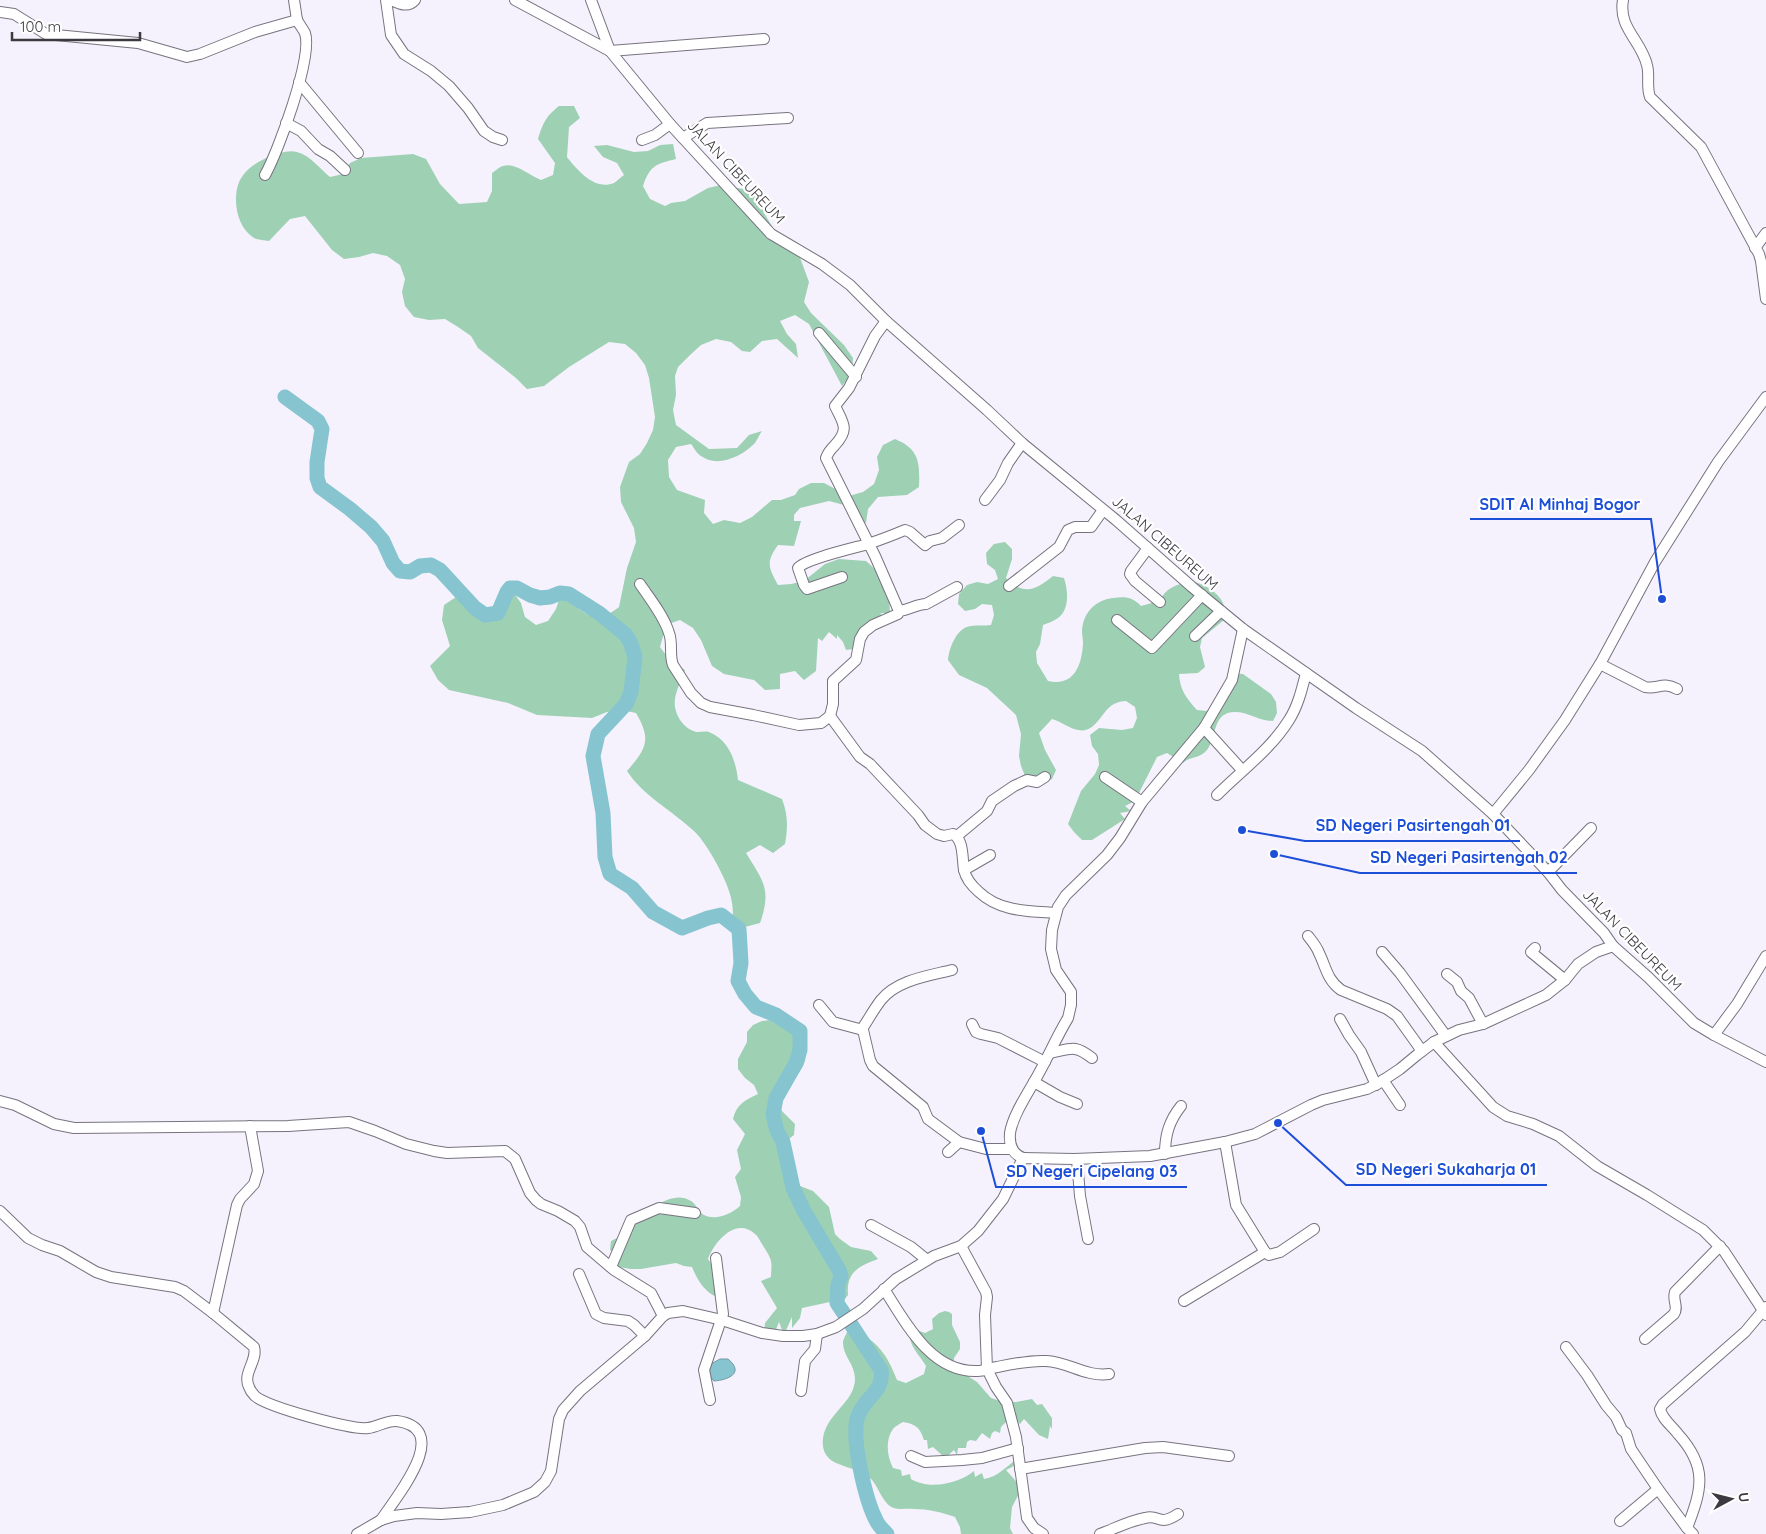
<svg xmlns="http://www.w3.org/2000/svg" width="1766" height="1534" viewBox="0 0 1766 1534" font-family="Quicksand,sans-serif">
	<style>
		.forest { fill: #9ed0b4 }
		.water { fill: #86c4d0; stroke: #709ba5 }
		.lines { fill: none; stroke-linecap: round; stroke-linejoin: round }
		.river { stroke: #86c4d0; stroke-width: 15 }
		.street-casing { stroke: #77737f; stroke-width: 12 }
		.street { stroke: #fff; stroke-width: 10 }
		.labels { text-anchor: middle; stroke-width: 4.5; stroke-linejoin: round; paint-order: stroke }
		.street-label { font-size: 15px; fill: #3c3a40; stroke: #fff }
		.leader { fill: none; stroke: #1d4ed8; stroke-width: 2 }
		.callout-dot { fill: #1d4ed8; stroke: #fff; stroke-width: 2 }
		.callout-label { font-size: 16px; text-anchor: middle; font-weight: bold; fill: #1d4ed8; stroke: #fff; stroke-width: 4.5; stroke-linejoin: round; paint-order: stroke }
	</style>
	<rect width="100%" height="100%" fill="#f6f2fd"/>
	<g class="forest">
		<path d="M 559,106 L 574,106 L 580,118 L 569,127 L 567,157 C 577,170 595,191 614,183 C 617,181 621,177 624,175 L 617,163 L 603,157 L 594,146 L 607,145 L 634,152 L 648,151 L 660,145 L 673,144 L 676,159 C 655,164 650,166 643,186 L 650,199 L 665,206 L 671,203 L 685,201 L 708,188 L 721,185 L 749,190 L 760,199 L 764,213 L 778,236 L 799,255 L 809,282 L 804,302 L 811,313 L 844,345 L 853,358 L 852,373 L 842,386 L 809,324 L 795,315 L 780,321 L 787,334 L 796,344 L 798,358 L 777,339 L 762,341 L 750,352 L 742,351 L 731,342 L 716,339 L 701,345 L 689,356 L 678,367 L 675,376 L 676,395 L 673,410 L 676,425 L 709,449 L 737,448 L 749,435 L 762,431 C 759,435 757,441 754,444 C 741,457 717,468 701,456 C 697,454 694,448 691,444 L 676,447 L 668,460 L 669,477 L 677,490 L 705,500 L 704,513 L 713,524 L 724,520 L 740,523 L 752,517 L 772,500 L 781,500 L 795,495 L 799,489 L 811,483 L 824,483 L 849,496 L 863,492 L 874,484 L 879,470 L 877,457 L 883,445 L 895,439 C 919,449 920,462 919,487 L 907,495 L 878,497 L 868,509 L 866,523 L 853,516 L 844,505 L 829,501 L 800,508 L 794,515 L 794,521 L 801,521 L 794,546 L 778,545 C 766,562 768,567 778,585 L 791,584 L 804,581 L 825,564 L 839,559 L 866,561 L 876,570 L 889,597 L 890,613 L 881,613 L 880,625 L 869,635 L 861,648 L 846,650 L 843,642 L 837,635 L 837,639 L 829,632 L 822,641 L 818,638 L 816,671 L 804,680 L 795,671 L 780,674 L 780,689 L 765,690 L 754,680 L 724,674 L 712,666 L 701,640 L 693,628 L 680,620 L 666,625 L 660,647 L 669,659 L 685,670 C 682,679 676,690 675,699 C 673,713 683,729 697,732 C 701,732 706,731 709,732 C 729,740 736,761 738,780 L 782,799 C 788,815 788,827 785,844 L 773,853 L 760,845 L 746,853 C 763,881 772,889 760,923 L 745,927 L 733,917 C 733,908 732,899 729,891 C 724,875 707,844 695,832 C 673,811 643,796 627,771 C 646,749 652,740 636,713 L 622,710 L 607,712 L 592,718 L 537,715 L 508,703 L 449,690 L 438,680 L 430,666 L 450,646 L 442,620 L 444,605 L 456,597 C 476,616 473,623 504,618 L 506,604 L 513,592 L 521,603 L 525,617 L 536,625 L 548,621 L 556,609 L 560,597 C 585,609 591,629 619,607 L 627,568 L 636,542 L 634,528 L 621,502 L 620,487 L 629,462 L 640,454 L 647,443 L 653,430 L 655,417 L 649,378 L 645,365 L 636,353 L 625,344 L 609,342 L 569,367 L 544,386 L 527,389 L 516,378 L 478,348 L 471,336 L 458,327 L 445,319 L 429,320 L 414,317 L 405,306 L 402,292 L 405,279 L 400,265 L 387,256 L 373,253 L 359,257 L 344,259 L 332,250 L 305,216 L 290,219 L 269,241 C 265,240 258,240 254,238 C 237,228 232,200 239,182 C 245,169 258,161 271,156 C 279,153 288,150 297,152 C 311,156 319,168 330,177 L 343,174 L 350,163 L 361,158 L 413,154 L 426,159 L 440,184 L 459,204 L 487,202 L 492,191 L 492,173 C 495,171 499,167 503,166 C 515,162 530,176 541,180 L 553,175 L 555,163 L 538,139 C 543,123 546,116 559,106 Z"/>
		<path d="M 1005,542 L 1012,549 L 1012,559 L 1006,578 C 1024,596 1036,590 1053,576 L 1064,578 C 1068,590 1070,609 1058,618 C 1054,621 1048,623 1043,625 L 1040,644 L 1036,652 L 1037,663 L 1048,681 C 1074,687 1082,665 1083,643 C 1083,639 1082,635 1082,631 C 1083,613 1095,600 1113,598 C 1125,596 1133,597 1141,606 C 1147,604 1155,603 1160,599 C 1163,596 1164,593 1168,590 C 1185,579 1199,580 1214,592 C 1224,600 1226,608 1224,620 L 1202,638 L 1200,647 L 1205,667 L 1198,673 L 1179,674 C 1180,690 1186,698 1197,710 L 1207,711 L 1215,704 L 1228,675 L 1231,673 L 1243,674 L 1271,694 L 1276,702 L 1277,713 L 1273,721 C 1259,721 1248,712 1235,712 C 1212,712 1217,737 1207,750 C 1200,759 1190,756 1183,763 L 1167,753 L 1157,757 L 1135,801 L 1125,806 L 1131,811 L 1120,813 L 1125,819 L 1092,840 L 1082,840 L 1074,832 L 1068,824 L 1081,791 L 1095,774 L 1099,765 L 1098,754 L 1092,746 L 1090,735 L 1099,728 L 1122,730 L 1133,728 L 1137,718 L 1135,707 L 1126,701 C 1122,701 1118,702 1114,704 C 1101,711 1096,734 1078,730 C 1070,729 1062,722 1052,719 L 1039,733 L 1045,750 L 1056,770 L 1052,779 L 1043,782 L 1025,776 L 1021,766 L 1019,756 L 1021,734 L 1016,715 L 987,688 L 959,675 L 948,660 C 949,648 957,627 971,626 C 978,625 984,626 991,625 L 994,615 L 992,605 L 982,604 L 975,609 L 965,611 L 958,604 L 959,594 L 967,585 L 977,582 L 988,584 L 998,579 L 995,570 L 987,564 L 986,553 L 994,544 Z"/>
		<path d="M 771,1020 C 788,1023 802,1026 805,1045 C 805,1050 806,1056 805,1061 C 803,1068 797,1075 793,1081 C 787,1090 783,1099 780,1109 L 795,1124 L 794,1135 L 785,1142 L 789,1175 L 795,1184 L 813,1191 L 829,1207 L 835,1234 L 840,1239 L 851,1247 L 871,1251 L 878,1259 C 859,1266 846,1272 848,1295 L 841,1304 L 830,1302 L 802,1308 L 800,1318 L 792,1328 L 792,1317 L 784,1335 L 779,1322 L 773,1337 L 764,1333 L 765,1323 L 777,1308 L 761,1281 L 771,1277 C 771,1272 772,1266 771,1261 C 770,1256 765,1249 762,1244 C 760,1241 758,1236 755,1234 C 736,1216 714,1242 708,1259 L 720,1276 L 717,1297 C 704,1292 697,1279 692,1267 L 684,1266 L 676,1263 L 641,1269 L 630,1269 L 619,1267 L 611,1260 L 612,1251 L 610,1250 L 611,1241 L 621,1236 C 626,1225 634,1220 645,1213 C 657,1205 675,1191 691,1201 C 696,1204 699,1212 704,1215 C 716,1221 731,1214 740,1206 L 741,1197 L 735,1177 L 741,1169 L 737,1150 L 745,1134 L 733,1119 C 736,1105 745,1100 758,1094 L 754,1085 L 745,1078 L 738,1069 L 738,1059 L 747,1042 L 747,1032 L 753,1025 L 762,1021 Z"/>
		<path d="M 945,1311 L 949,1312 L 952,1314 L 952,1325 L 960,1342 L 960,1349 L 954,1358 L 954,1363 L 963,1373 L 977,1382 L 991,1398 L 1000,1401 L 1016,1402 L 1032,1399 L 1037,1405 L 1042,1404 L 1052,1418 L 1052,1429 L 1050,1426 L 1048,1439 L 1039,1435 L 1024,1419 L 1020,1424 L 1014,1418 L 1011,1422 L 1006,1422 L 1001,1427 L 1000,1433 L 995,1431 L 992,1433 L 990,1439 L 982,1433 L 976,1441 L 970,1440 L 967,1442 L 966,1448 L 958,1448 L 957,1455 L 954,1450 L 945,1458 L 933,1447 L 928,1449 L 927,1440 L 924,1440 C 920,1427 915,1424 903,1422 C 900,1424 895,1426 893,1429 C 885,1440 887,1456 893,1468 L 901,1470 L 902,1476 L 910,1474 L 911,1479 C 929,1490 958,1484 974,1471 L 975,1477 L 982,1473 L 984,1479 C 999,1477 1007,1465 1019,1458 L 1016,1465 L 1006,1470 L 1022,1488 L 1012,1507 L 1010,1528 L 1013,1534 L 961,1534 L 960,1527 L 955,1517 C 941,1512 928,1509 914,1509 C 907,1508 901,1510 894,1508 C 883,1505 879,1487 871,1479 C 857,1463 819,1471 823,1438 C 827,1415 849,1405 854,1386 C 859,1367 843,1358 843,1343 C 843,1339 846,1335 847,1332 L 853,1329 C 878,1342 887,1354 897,1380 L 906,1383 L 924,1374 L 926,1366 C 920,1356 913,1350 910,1339 L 917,1330 L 925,1333 L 933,1329 L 932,1319 L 939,1313 Z"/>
	</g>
	<path class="water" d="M 720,1359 L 728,1359 C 745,1373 728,1380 714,1381 L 708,1374 L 711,1364 Z"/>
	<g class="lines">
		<path class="river" d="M 285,397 L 318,421 L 322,429 L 317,462 L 317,478 L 320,487 L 350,509 L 371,527 L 383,541 L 393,563 L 400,571 L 410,572 L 420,566 L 431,565 L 440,570 L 475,608 L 485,615 L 498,613 L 507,592 L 510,588 L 517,588 L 530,595 L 540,598 L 550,597 L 560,593 L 569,594 L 599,613 L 626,635 L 631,644 L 635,657 L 631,692 L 626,704 L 598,734 L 593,756 L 603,813 L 605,857 L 610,874 L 632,888 L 653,912 L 682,928 L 708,918 L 721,915 L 739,929 L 741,963 L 738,981 L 745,994 L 756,1007 L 776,1015 L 800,1031 L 800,1050 L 796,1063 L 776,1098 L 773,1115 L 777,1131 L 783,1142 L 793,1188 L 804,1211 L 839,1270 L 841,1276 L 838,1285 L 837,1303 L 881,1370 C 885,1391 864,1398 858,1416 C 850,1437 866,1502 877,1522 C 879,1526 883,1530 887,1534"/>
		<defs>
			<g id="street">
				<polyline points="386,0 391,35 404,54 431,71 449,86 468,108 484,131 493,137 502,140"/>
				<path d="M 391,0 C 400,4 408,8 415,0"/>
				<polyline points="515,0 610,51 764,39"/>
				<polyline points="591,0 610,51 670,124 771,234 822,264 850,285 886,321 987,410 1022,443 1116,520 1192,587 1243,629 1356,708 1422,751 1493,814 1548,872 1562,890 1604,933 1613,946 1648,977 1694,1023 1714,1035 1766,1062"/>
				<path d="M 1623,0 C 1618,28 1641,40 1647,65 C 1650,76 1646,86 1650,97 L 1701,147 L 1759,254 L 1761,261 L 1766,299"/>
				<polyline points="0,12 14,14 46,34 138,43 187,57 200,54 255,32 297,20 294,0"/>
				<polyline points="299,82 358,153"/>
				<polyline points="286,123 301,131 318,149 330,156 345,170"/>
				<polyline points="683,138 707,123 788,118"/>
				<polyline points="642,140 655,135 670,124"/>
				<path d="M 265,175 C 278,152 313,57 305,33 C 303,29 299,24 297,20"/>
				<polyline points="1755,248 1766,233"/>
				<path d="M 886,321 L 875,336 L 849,388 L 835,406 C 843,423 850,429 835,445 C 831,449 828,452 826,458 L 875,556 L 899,611"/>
				<polyline points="819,333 856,377"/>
				<polyline points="985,500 1000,480 1008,463 1022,443"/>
				<polyline points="1148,548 1131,571 1130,574 1135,581 1160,602"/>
				<path d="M 842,577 L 807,589 L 804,585 L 798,568 C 805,559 854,548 868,544 C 880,540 893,535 905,530 L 910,532 L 925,545 L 930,541 L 942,538 L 959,525"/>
				<path d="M 640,584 C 650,599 664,616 669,633 C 673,643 669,655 673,665 L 691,693 L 701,703 L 710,707 L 753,715 L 799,725 L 821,723 L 830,716 L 860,757 L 870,764 L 918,815 L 925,825 L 937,834 L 944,836 L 953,834 C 964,840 962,858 964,870 C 966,879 972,886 979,892 C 1000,912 1029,911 1056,913"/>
				<polyline points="1009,586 1059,547 1068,530 1075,527 1091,527 1103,510"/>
				<polyline points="1117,620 1152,648 1202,595"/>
				<polyline points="1195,636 1221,611"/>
				<path d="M 1600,664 L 1645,687 C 1657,690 1662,681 1677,689"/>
				<path d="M 830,716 L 833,704 L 833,681 L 856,660 L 860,639 L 864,632 L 873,625 L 898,614 L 899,611 C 909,610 917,604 926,604 L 957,587"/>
				<polyline points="1204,728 1242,770"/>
				<polyline points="1105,777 1142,802"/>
				<path d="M 1217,795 C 1241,771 1271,749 1289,720 C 1298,706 1302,689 1306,673"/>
				<polyline points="1493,814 1529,770 1565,720 1600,664 1655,562 1718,462 1766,397"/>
				<polyline points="957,836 987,811 992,801 1014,786 1027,780 1037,782 1045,777"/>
				<polyline points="964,870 990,855"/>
				<polyline points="1548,872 1591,828"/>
				<path d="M 1308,936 C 1312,941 1317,947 1319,953 C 1326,967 1327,980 1341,990 L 1387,1009 L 1397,1016 L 1422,1051"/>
				<polyline points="1535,948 1531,952 1565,980"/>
				<polyline points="1382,952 1400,973 1446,1036"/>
				<polyline points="1447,974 1457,982 1461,991 1469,998 1483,1024"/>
				<polyline points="819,1005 833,1022 863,1030 870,1060 873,1066 923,1107 928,1119 959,1142"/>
				<polyline points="1340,1019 1349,1035 1361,1052 1376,1085"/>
				<polyline points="972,1024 976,1032 981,1034 998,1038 1045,1062"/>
				<path d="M 862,1029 C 868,1020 874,1009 881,1000 C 897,980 928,976 952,970"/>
				<polyline points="1714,1035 1737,1004 1766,956"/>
				<polyline points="1434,1042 1493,1107 1507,1116 1533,1124 1559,1136 1597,1166 1647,1195 1703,1230 1724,1251 1766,1315"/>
				<path d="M 1050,1053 C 1071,1049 1074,1044 1092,1058"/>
				<polyline points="1383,1080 1400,1105"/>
				<polyline points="1034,1082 1060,1097 1077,1104"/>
				<polyline points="0,1101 15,1105 54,1124 74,1128 288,1126 349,1122 375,1131 406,1144 434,1151 447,1153 505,1151 515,1159 530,1193 536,1200 541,1204 558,1211 575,1221 580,1227 587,1247 614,1270 651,1293 663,1316"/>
				<polyline points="948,1152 959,1142 986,1149 1012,1149"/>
				<path d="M 1165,1154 C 1165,1135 1169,1121 1181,1106"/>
				<path d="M 1023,1158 C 1012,1154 1009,1144 1010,1133 C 1013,1114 1030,1090 1039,1073 C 1049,1055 1057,1036 1068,1018 L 1071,1005 L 1071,992 L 1056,970 L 1051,949 L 1052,930 L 1058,907 L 1066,895 L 1107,855 L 1120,838 L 1142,802 L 1204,728 L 1232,680 L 1243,629"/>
				<polyline points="1077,1159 1080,1196 1088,1239"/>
				<path d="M 0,1211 L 28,1238 L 42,1245 L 60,1251 L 96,1272 L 111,1277 L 175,1287 L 184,1291 L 213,1313 L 254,1347 C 258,1361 242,1373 249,1387 C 250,1390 253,1394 255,1396 C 268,1407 351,1430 368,1428 C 378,1427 387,1420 397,1421 C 454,1429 396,1497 381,1520"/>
				<polyline points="871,1225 911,1247 927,1260"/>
				<polyline points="961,1246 986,1292 987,1297 985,1315 987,1369 996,1387 1007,1403 1016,1437 1027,1518 1034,1528 1043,1534"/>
				<polyline points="1265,1252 1269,1255 1280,1252 1314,1229"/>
				<polyline points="611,1267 631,1220 659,1208 695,1213"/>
				<polyline points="579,1274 596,1314 604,1318 628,1321 634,1325 645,1336"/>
				<path d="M 884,1289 C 906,1323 931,1373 978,1371 C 984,1371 990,1368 997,1367 C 1012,1364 1030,1360 1046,1361 C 1069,1362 1085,1377 1109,1374"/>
				<polyline points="1184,1301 1265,1252 1236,1205 1225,1142"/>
				<polyline points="213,1313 237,1205 240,1199 254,1184 258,1171 250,1126"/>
				<path d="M 1645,1339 L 1674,1314 C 1679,1307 1672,1300 1675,1292 L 1720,1246"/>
				<polyline points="1566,1347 1587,1375 1606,1405 1616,1417 1622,1430 1626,1433 1631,1449 1658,1489"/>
				<polyline points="801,1391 805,1361 815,1349 817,1334"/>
				<polyline points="710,1400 704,1370 723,1314 716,1258"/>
				<polyline points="911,1456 925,1462 962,1460 982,1458 1018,1448"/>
				<polyline points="1020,1469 1145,1448 1163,1447 1229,1456"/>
				<polyline points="1620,1521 1658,1489 1687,1528"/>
				<polyline points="357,1534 381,1520 394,1516 417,1513 441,1514 470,1512 503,1505 534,1492 545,1482 551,1471 559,1419 563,1410 580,1391 645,1336 663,1316 668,1313 683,1311 722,1320 762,1333 783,1336 803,1336 817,1334 836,1327 863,1309 896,1279 934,1256 961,1246 978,1231 1003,1199 1023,1158 1074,1159 1150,1156 1225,1142 1255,1134 1311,1105 1323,1100 1367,1089 1379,1083 1400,1069 1417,1055 1434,1042 1459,1030 1483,1024 1546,995 1565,980 1578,964 1596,952 1613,946"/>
				<path d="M 1100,1534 C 1114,1529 1129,1521 1145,1518 C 1160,1514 1158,1527 1178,1514"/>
				<path d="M 1693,1534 L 1687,1528 C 1702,1489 1708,1467 1678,1434 C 1672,1426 1662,1419 1660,1409 L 1663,1404 L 1745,1332 L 1766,1307"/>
			</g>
		</defs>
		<use href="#street" class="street-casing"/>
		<use href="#street" class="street"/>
	</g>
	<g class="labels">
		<g class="street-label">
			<text transform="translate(736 172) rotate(47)" y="5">JALAN CIBEUREUM</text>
			<text transform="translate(1165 543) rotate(41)" y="5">JALAN CIBEUREUM</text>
			<text transform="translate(1632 940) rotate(46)" y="5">JALAN CIBEUREUM</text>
		</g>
	</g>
	<path class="leader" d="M1662 599L1651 519H1470M1242 830L1305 841H1520M1274 854L1360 873H1577M1278 1123L1346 1185H1547M981 1131L996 1187H1187"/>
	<g class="callout-dot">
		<circle cx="1662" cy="599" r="5"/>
		<circle cx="1242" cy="830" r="5"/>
		<circle cx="1274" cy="854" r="5"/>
		<circle cx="1278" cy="1123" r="5"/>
		<circle cx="981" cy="1131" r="5"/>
	</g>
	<g class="callout-label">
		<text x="1560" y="510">SDIT Al Minhaj Bogor</text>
		<text x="1413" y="831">SD Negeri Pasirtengah 01</text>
		<text x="1469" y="863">SD Negeri Pasirtengah 02</text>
		<text x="1446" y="1175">SD Negeri Sukaharja 01</text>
		<text x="1092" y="1177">SD Negeri Cipelang 03</text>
	</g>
	<g transform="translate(1731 1499) rotate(83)" stroke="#ffffff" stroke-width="4" paint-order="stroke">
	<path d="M0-4L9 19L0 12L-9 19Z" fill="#3c3a40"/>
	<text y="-8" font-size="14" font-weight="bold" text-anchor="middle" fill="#3c3a40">U</text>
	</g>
	<path d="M12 32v8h128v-8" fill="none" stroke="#3c3a40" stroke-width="2.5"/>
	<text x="20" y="32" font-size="15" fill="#3c3a40" stroke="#ffffff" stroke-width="4" paint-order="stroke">100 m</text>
</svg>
